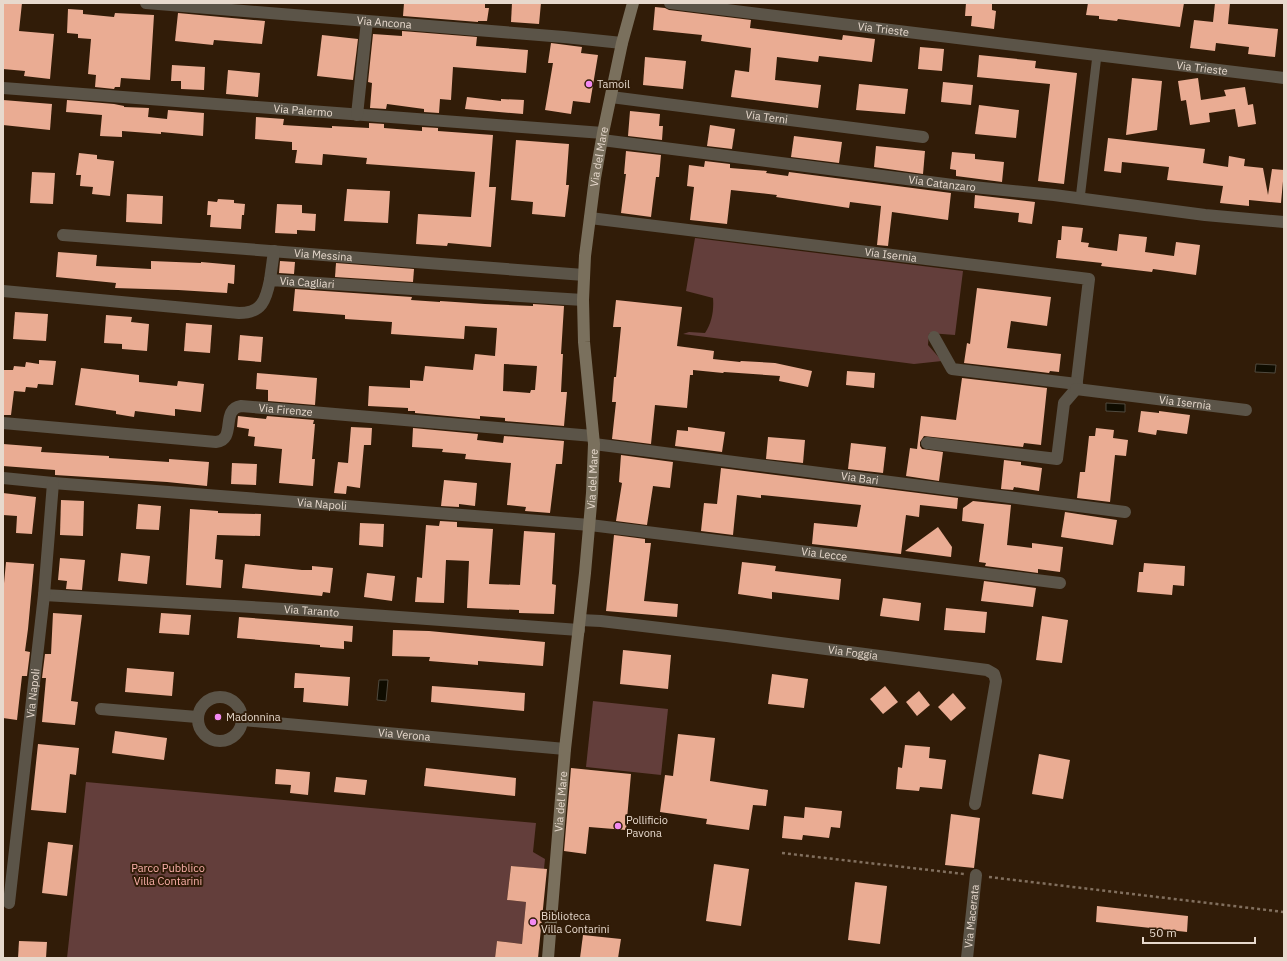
<svg xmlns="http://www.w3.org/2000/svg" width="1287" height="961" viewBox="0 0 1287 961" font-family="'IBM Plex Sans',sans-serif">
	<style>
		.green { fill: #633e3b }
		.water { fill: #0f0c00; stroke: #504a3e }
		.building { fill: #eaac93; fill-rule: evenodd }
		.lines { fill: none; stroke-linecap: round; stroke-linejoin: round }
		.path { stroke: #816f5e; stroke-width: 2.5; stroke-dasharray: 3 3; stroke-linecap: butt }
		.lane { stroke: #5b5448; stroke-width: 9 }
		.street { stroke: #5b5448; stroke-width: 12 }
		.secondary { stroke: #7a705d; stroke-width: 12 }
		.poi-dot { fill: #f38af2; stroke: #311c08; stroke-width: 1.5 }
		.labels { text-anchor: middle; stroke-width: 4; stroke-linejoin: round; paint-order: stroke }
		.street-label { font-size: 11px; fill: #e7d9cd; stroke: #311c08 }
		.poi-label { font-size: 11px; fill: #e7d9cd; stroke: #311c08; text-anchor: start }
		.park-label { font-size: 11px; fill: #fcb1ab; stroke: #311c08 }
	</style>
	<rect width="100%" height="100%" fill="#311c08"/>
	<g class="green">
		<path d="M 695,238 L 963,271 L 955,335 L 929,333 L 928,345 L 942,361 L 914,364 L 683,334 L 689,332 L 705,333 C 712,323 714,310 713,298 L 686,291 Z"/>
		<polygon points="593,701 668,709 661,775 586,767"/>
		<polygon points="86,782 536,823 533,852 545,859 544,869 511,866 507,900 526,902 522,944 497,941 495,958 67,958"/>
	</g>
	<g class="water">
		<polygon points="1256,364 1276,365 1275,373 1255,372"/>
		<polygon points="1106,403 1125,404 1125,412 1106,411"/>
		<polygon points="379,680 388,680 386,701 377,700"/>
	</g>
	<g class="building">
		<polygon points="3,3 22,3 19,31 54,34 50,79 24,76 25,71 3,69"/>
		<polygon points="404,3 485,3 485,8 489,8 487,21 478,21 478,22 403,16"/>
		<polygon points="512,3 541,3 539,24 511,22"/>
		<polygon points="966,3 992,3 992,10 996,11 994,29 971,26 972,16 965,16"/>
		<polygon points="1088,3 1184,3 1180,27 1118,19 1117,21 1099,19 1099,16 1086,15"/>
		<polygon points="1215,3 1230,3 1228,24 1278,29 1275,57 1248,54 1249,47 1216,43 1215,51 1190,48 1194,20 1213,22"/>
		<polygon points="655,7 665,8 669,10 751,20 750,28 842,40 843,35 875,39 872,62 819,56 818,62 777,57 775,80 821,85 818,108 731,97 735,70 749,72 751,48 701,41 702,35 653,30"/>
		<polygon points="68,9 83,10 83,14 114,17 115,13 154,15 150,80 121,78 120,87 115,87 114,89 95,87 96,75 88,74 91,39 78,38 78,34 67,33"/>
		<polygon points="178,13 265,21 262,44 214,40 213,45 175,41"/>
		<polygon points="402,31 477,37 476,46 528,50 526,73 453,67 451,100 440,99 439,113 424,112 424,109 387,104 386,109 370,108 372,83 368,82 373,34 402,36"/>
		<polygon points="322,35 358,39 353,80 317,76"/>
		<polygon points="551,43 582,47 581,53 598,55 590,103 573,101 571,114 545,110 553,63 548,63"/>
		<polygon points="920,47 944,49 942,71 918,69"/>
		<polygon points="979,55 1036,61 1035,68 1077,73 1064,184 1038,181 1050,84 977,77"/>
		<polygon points="645,57 686,61 683,89 643,85"/>
		<polygon points="172,65 205,67 204,90 181,89 181,81 171,81"/>
		<polygon points="228,70 260,73 258,97 226,94"/>
		<polygon points="1132,78 1162,81 1157,130 1126,135"/>
		<polygon points="1198,78 1201,100 1226,96 1224,90 1245,87 1248,105 1253,104 1256,124 1238,127 1235,109 1209,113 1210,122 1190,125 1186,100 1181,101 1178,81"/>
		<polygon points="943,82 973,85 971,105 941,102"/>
		<polygon points="859,84 908,89 905,114 856,110"/>
		<polygon points="467,97 501,101 501,99 524,100 523,114 465,109"/>
		<polygon points="3,100 52,104 50,130 3,125"/>
		<polygon points="67,100 114,104 124,106 124,107 149,108 148,117 167,119 168,110 204,113 203,136 161,132 161,134 122,131 122,137 100,136 102,115 66,112"/>
		<polygon points="979,105 1019,110 1016,138 975,134"/>
		<polygon points="630,111 660,114 659,126 663,126 662,140 628,136"/>
		<polygon points="256,117 284,119 283,125 332,128 332,126 369,128 369,123 384,124 384,128 422,131 422,127 438,128 438,131 493,135 489,187 496,187 491,247 448,243 447,246 416,244 418,214 471,217 475,172 366,164 367,158 323,154 322,165 295,163 297,150 292,150 292,142 255,139"/>
		<polygon points="710,125 735,129 732,149 707,146"/>
		<polygon points="794,136 842,142 839,163 791,157"/>
		<polygon points="1108,138 1205,149 1203,163 1228,167 1229,156 1245,159 1244,166 1263,168 1268,195 1272,169 1284,170 1281,203 1249,200 1249,206 1220,203 1223,186 1167,180 1169,167 1122,162 1121,173 1104,171"/>
		<polygon points="516,140 569,144 566,185 569,185 565,217 532,214 533,202 511,200"/>
		<polygon points="876,146 925,151 923,174 874,167"/>
		<polygon points="626,151 661,155 659,177 656,177 651,217 621,213 626,174 624,174"/>
		<polygon points="952,152 975,154 975,159 1004,162 1002,182 956,176 956,170 950,169"/>
		<polygon points="79,153 97,155 97,159 114,161 110,196 92,194 93,187 80,186 81,175 76,175"/>
		<polygon points="705,161 730,164 730,168 767,171 766,173 788,176 789,172 951,193 948,220 892,212 888,246 877,245 881,206 850,202 849,208 776,197 777,195 731,190 727,224 690,220 694,187 687,186 689,165 704,167"/>
		<polygon points="32,172 55,173 53,204 30,203"/>
		<polygon points="347,189 390,191 388,223 344,221"/>
		<polygon points="127,194 163,196 162,224 126,222"/>
		<polygon points="975,195 1035,202 1032,224 1018,222 1019,213 974,208"/>
		<polygon points="218,199 234,200 234,203 245,204 244,215 242,215 241,229 210,227 211,215 207,215 208,201 217,202"/>
		<polygon points="277,204 302,205 302,213 316,214 315,231 297,230 297,234 275,233"/>
		<polygon points="1062,226 1083,228 1081,242 1089,243 1088,247 1117,251 1119,234 1147,237 1145,252 1174,256 1176,242 1200,245 1196,275 1153,269 1152,272 1101,266 1102,263 1056,258 1058,240 1061,240"/>
		<polygon points="58,252 97,255 96,266 151,269 151,261 201,263 201,262 235,265 234,284 228,283 227,293 178,290 115,288 116,283 56,277"/>
		<polygon points="280,261 295,262 294,274 279,273"/>
		<polygon points="336,263 414,269 413,282 335,277"/>
		<polygon points="977,288 1051,297 1047,326 1011,321 1007,348 1061,354 1059,372 1050,371 1049,373 964,363 967,343 970,344"/>
		<path d="M 295,289 L 412,297 L 411,300 L 440,302 L 440,301 L 485,304 L 533,306 L 533,304 L 564,306 L 561,354 L 563,354 L 561,392 L 567,392 L 564,426 L 505,421 L 505,418 L 480,416 L 480,419 L 415,413 L 415,411 L 408,411 L 408,408 L 368,406 L 369,386 L 410,388 L 410,380 L 423,381 L 425,366 L 473,370 L 475,354 L 495,356 L 497,328 L 465,326 L 464,339 L 391,334 L 392,322 L 345,319 L 345,315 L 293,311 ZM 504,364 L 537,366 L 535,390 L 531,390 L 530,393 L 503,391 Z"/>
		<polygon points="616,300 682,307 677,346 714,351 713,359 740,362 741,361 775,363 812,371 808,387 779,381 780,376 724,372 723,373 693,370 693,375 690,375 687,408 655,405 651,444 612,439 616,402 612,402 614,377 616,377 621,327 613,327"/>
		<polygon points="15,312 48,314 46,341 13,339"/>
		<polygon points="106,315 132,317 131,322 149,324 147,351 122,349 122,344 104,343"/>
		<polygon points="186,323 212,325 210,353 184,351"/>
		<polygon points="240,335 263,337 261,362 238,360"/>
		<polygon points="39,360 56,361 53,385 38,384 37,388 26,387 25,392 14,391 11,415 3,415 3,370 13,370 14,366 25,367 26,362 39,364"/>
		<polygon points="81,368 139,375 139,382 177,386 178,381 204,384 201,412 175,409 175,416 135,411 134,417 116,414 116,411 75,405"/>
		<polygon points="847,371 875,373 874,388 846,385"/>
		<polygon points="257,373 317,378 315,405 268,401 268,390 256,389"/>
		<polygon points="962,378 1047,388 1041,445 1024,443 1023,447 924,436 920,442 920,446 922,449 943,452 939,481 906,476 910,448 917,449 921,416 956,420"/>
		<polygon points="1141,411 1159,413 1159,411 1190,415 1187,434 1157,430 1156,435 1138,432"/>
		<polygon points="238,416 266,419 267,416 314,420 313,424 315,424 312,459 315,459 313,486 279,483 282,449 254,446 255,437 248,436 249,429 237,427"/>
		<polygon points="351,427 372,428 371,445 364,445 360,488 347,486 346,494 334,493 338,462 348,463"/>
		<polygon points="688,427 725,432 722,452 675,446 677,430 688,431"/>
		<polygon points="413,428 478,434 477,440 503,443 504,436 564,441 562,464 556,464 550,513 525,511 526,507 507,505 511,463 465,459 466,454 442,452 443,449 412,447"/>
		<polygon points="1096,428 1114,430 1113,438 1128,440 1126,456 1115,455 1110,502 1077,498 1080,472 1085,472 1089,436 1095,436"/>
		<polygon points="768,437 805,440 803,463 766,459"/>
		<polygon points="851,443 886,447 883,473 848,469"/>
		<polygon points="3,444 42,447 41,452 109,456 109,458 169,462 169,459 209,462 207,486 167,482 55,475 55,470 3,466"/>
		<polygon points="621,455 673,462 670,488 653,486 647,525 616,521 622,483 619,482"/>
		<polygon points="1004,460 1021,462 1021,465 1042,468 1039,491 1014,487 1013,490 1001,489"/>
		<polygon points="232,463 257,464 256,485 231,484"/>
		<polygon points="721,468 958,498 957,509 920,505 919,517 906,515 901,554 812,544 814,523 857,527 861,505 761,495 761,498 737,495 733,535 701,531 704,503 717,504"/>
		<polygon points="444,480 477,483 475,506 459,504 459,507 441,506"/>
		<polygon points="3,493 36,497 32,534 16,533 17,516 3,515"/>
		<polygon points="61,500 84,501 83,536 60,535"/>
		<polygon points="973,501 1011,505 1007,545 1032,548 1032,543 1063,547 1060,572 1038,569 1038,573 985,566 986,563 979,562 984,524 962,521 963,508"/>
		<polygon points="138,504 161,506 159,530 136,529"/>
		<polygon points="190,509 218,511 218,513 261,514 260,536 217,535 215,559 223,560 221,588 186,585"/>
		<polygon points="1065,512 1117,520 1113,545 1061,537"/>
		<polygon points="440,521 457,522 457,527 493,529 489,584 520,585 524,531 555,533 552,584 556,585 554,614 519,613 519,610 467,608 469,561 446,560 444,603 415,602 417,577 422,578 426,525 439,526"/>
		<polygon points="360,523 384,524 383,547 359,545"/>
		<polygon points="938,527 952,547 951,557 905,551"/>
		<polygon points="614,535 645,539 645,543 651,543 644,601 678,604 677,617 606,611"/>
		<polygon points="121,553 150,556 147,584 118,581"/>
		<polygon points="60,558 85,560 82,590 66,589 67,581 58,580"/>
		<polygon points="6,562 34,564 28,629 25,651 30,652 27,676 22,676 17,720 3,718 3,594"/>
		<polygon points="742,562 776,566 775,571 841,579 839,600 772,592 772,599 738,594"/>
		<polygon points="1144,563 1185,566 1184,586 1173,585 1172,595 1137,592 1139,572 1143,572"/>
		<polygon points="245,564 302,570 312,570 312,566 333,568 330,593 323,592 322,596 242,588"/>
		<polygon points="367,573 395,576 392,601 364,597"/>
		<polygon points="984,581 1036,588 1033,607 981,601"/>
		<polygon points="883,598 921,603 919,621 880,616"/>
		<polygon points="946,608 987,612 985,633 944,630"/>
		<polygon points="53,613 82,615 71,701 78,702 75,725 42,722 46,678 42,678 45,654 51,654"/>
		<polygon points="161,613 191,615 189,635 159,633"/>
		<polygon points="1042,616 1068,620 1062,663 1036,660"/>
		<polygon points="239,617 353,626 352,642 344,641 344,649 320,647 320,645 237,638"/>
		<polygon points="393,630 429,631 545,642 543,666 478,661 478,665 429,661 430,657 392,656"/>
		<polygon points="623,650 671,655 668,689 620,684"/>
		<polygon points="127,668 174,672 172,696 125,692"/>
		<polygon points="295,673 350,677 348,706 303,702 304,688 294,688"/>
		<polygon points="772,674 808,679 804,708 768,704"/>
		<polygon points="432,686 525,693 524,711 431,702"/>
		<polygon points="885,686 898,702 883,714 870,699"/>
		<polygon points="919,691 930,705 917,716 906,702"/>
		<polygon points="953,693 966,708 951,721 938,707"/>
		<polygon points="115,731 167,738 164,760 112,753"/>
		<polygon points="678,734 715,738 710,781 768,790 766,806 753,805 749,830 706,824 707,819 660,812 665,775 673,776"/>
		<polygon points="38,744 79,748 76,775 70,774 66,813 31,810"/>
		<polygon points="905,745 930,747 929,758 946,760 942,789 920,787 919,791 896,789 898,767 902,768"/>
		<polygon points="1039,754 1070,760 1063,799 1032,794"/>
		<polygon points="426,768 516,778 515,796 424,786"/>
		<polygon points="571,768 631,774 626,830 589,827 586,854 564,851"/>
		<polygon points="276,769 310,772 308,795 290,793 291,785 275,784"/>
		<polygon points="336,777 367,780 365,795 334,792"/>
		<polygon points="805,807 842,811 840,828 831,827 829,838 803,835 802,840 782,838 784,816 804,818"/>
		<polygon points="951,814 980,818 974,868 945,865"/>
		<polygon points="48,842 73,845 67,896 42,893"/>
		<polygon points="714,864 749,869 741,926 706,921"/>
		<polygon points="511,866 547,869 538,958 495,958 497,941 522,944 526,902 507,900"/>
		<polygon points="855,882 887,886 880,944 848,940"/>
		<polygon points="1097,906 1188,916 1187,932 1096,922"/>
		<polygon points="583,935 621,939 618,958 580,958"/>
		<polygon points="19,941 47,942 46,958 18,958"/>
	</g>
	<g class="lines">
		<g class="path">
			<polyline points="782,853 964,874"/>
			<polyline points="989,877 1284,912"/>
		</g>
		<polyline class="lane" points="1080,199 1097,55"/>
		<g class="street">
			<path id="s1" d="M 146,3 L 564,37 L 622,43"/>
			<path id="s2" d="M 670,3 L 1284,78"/>
			<path id="s3" d="M 3,88 L 603,133"/>
			<path id="s4" d="M 611,97 L 923,137"/>
			<polyline points="357,115 367,21"/>
			<path id="s5" d="M 602,140 L 953,185 L 1054,195 L 1205,215 L 1284,222"/>
			<path id="s6" d="M 590,218 L 1089,279 L 1076,389 L 1064,403 L 1057,459 L 927,443"/>
			<path id="s7" d="M 63,235 L 584,275"/>
			<polyline points="270,280 274,251"/>
			<path id="s8" d="M 3,291 L 239,313 C 262,313 266,300 270,280 L 583,300"/>
			<polyline points="934,337 952,369 1077,384"/>
			<path id="s9" d="M 1076,389 L 1246,410"/>
			<path id="s10" d="M 3,423 L 216,442 C 237,440 220,409 241,406 L 593,436"/>
			<path id="s11" d="M 594,444 L 1125,512"/>
			<path id="s12" d="M 3,478 L 53,483 L 590,525 L 1060,583"/>
			<path id="s13" d="M 44,595 L 302,610 L 579,630"/>
			<path id="s14" d="M 580,620 L 601,621 L 727,636 L 987,670 L 994,674 L 996,681 L 975,804"/>
			<circle cx="220" cy="719" r="22"/>
			<polyline points="101,709 197,717"/>
			<path id="s15" d="M 243,720 L 565,749"/>
			<path id="s16" d="M 9,903 L 44,595 L 53,483"/>
			<path id="s17" d="M 967,958 L 976,875"/>
		</g>
		<path class="secondary" id="s18" d="M 548,958 L 565,749 L 585,573 L 592,493 L 594,444 L 584,342 L 583,300 L 585,256 L 595,178 L 603,133 L 622,43 L 633,3"/>
	</g>
	<g class="poi-dot">
		<circle cx="589" cy="84" r="4"/>
		<circle cx="218" cy="717" r="4"/>
		<circle cx="618" cy="826" r="4"/>
		<circle cx="533" cy="922" r="4"/>
	</g>
	<g class="labels">
		<g class="street-label">
			<text dy="4" stroke="none"><textPath href="#s1" startOffset="239">Via Ancona</textPath></text>
			<text dy="4" stroke="none"><textPath href="#s2" startOffset="215">Via Trieste</textPath></text>
			<text dy="4" stroke="none"><textPath href="#s2" startOffset="536">Via Trieste</textPath></text>
			<text dy="4" stroke="none"><textPath href="#s3" startOffset="301">Via Palermo</textPath></text>
			<text dy="4" stroke="none"><textPath href="#s4" startOffset="157">Via Terni</textPath></text>
			<text dy="4" stroke="none"><textPath href="#s18" startOffset="805">Via del Mare</textPath></text>
			<text dy="4" stroke="none"><textPath href="#s5" startOffset="343">Via Catanzaro</textPath></text>
			<text dy="4" stroke="none"><textPath href="#s7" startOffset="261">Via Messina</textPath></text>
			<text dy="4" stroke="none"><textPath href="#s6" startOffset="303">Via Isernia</textPath></text>
			<text dy="4" stroke="none"><textPath href="#s8" startOffset="325">Via Cagliari</textPath></text>
			<text dy="4" stroke="none"><textPath href="#s9" startOffset="110">Via Isernia</textPath></text>
			<text dy="4" stroke="none"><textPath href="#s10" startOffset="307">Via Firenze</textPath></text>
			<text dy="4" stroke="none"><textPath href="#s11" startOffset="268">Via Bari</textPath></text>
			<text dy="4" stroke="none"><textPath href="#s18" startOffset="481">Via del Mare</textPath></text>
			<text dy="4" stroke="none"><textPath href="#s12" startOffset="320">Via Napoli</textPath></text>
			<text dy="4" stroke="none"><textPath href="#s12" startOffset="825">Via Lecce</textPath></text>
			<text dy="4" stroke="none"><textPath href="#s13" startOffset="268">Via Taranto</textPath></text>
			<text dy="4" stroke="none"><textPath href="#s14" startOffset="275">Via Foggia</textPath></text>
			<text dy="4" stroke="none"><textPath href="#s16" startOffset="211">Via Napoli</textPath></text>
			<text dy="4" stroke="none"><textPath href="#s15" startOffset="162">Via Verona</textPath></text>
			<text dy="4" stroke="none"><textPath href="#s18" startOffset="157">Via del Mare</textPath></text>
			<text dy="4" stroke="none"><textPath href="#s17" startOffset="42">Via Macerata</textPath></text>
		</g>
		<g class="poi-label">
			<text x="597" y="88">Tamoil</text>
			<text x="226" y="721">Madonnina</text>
			<text x="626" y="824">Pollificio<tspan x="626" dy="13">Pavona</tspan></text>
			<text x="541" y="920">Biblioteca<tspan x="541" dy="13">Villa Contarini</tspan></text>
		</g>
		<g class="park-label">
			<text x="168" y="872">Parco Pubblico<tspan x="168" dy="13">Villa Contarini</tspan></text>
		</g>
	</g>
	<rect width="1287" height="961" fill="none" stroke="#e7d9cd" stroke-width="8"/>
	<path d="M1143 937v6h112v-6" fill="none" stroke="#e7d9cd" stroke-width="2"/>
	<text x="1149" y="937" font-size="12" fill="#e7d9cd" stroke="#311c08" stroke-width="3" paint-order="stroke">50 m</text>
</svg>
